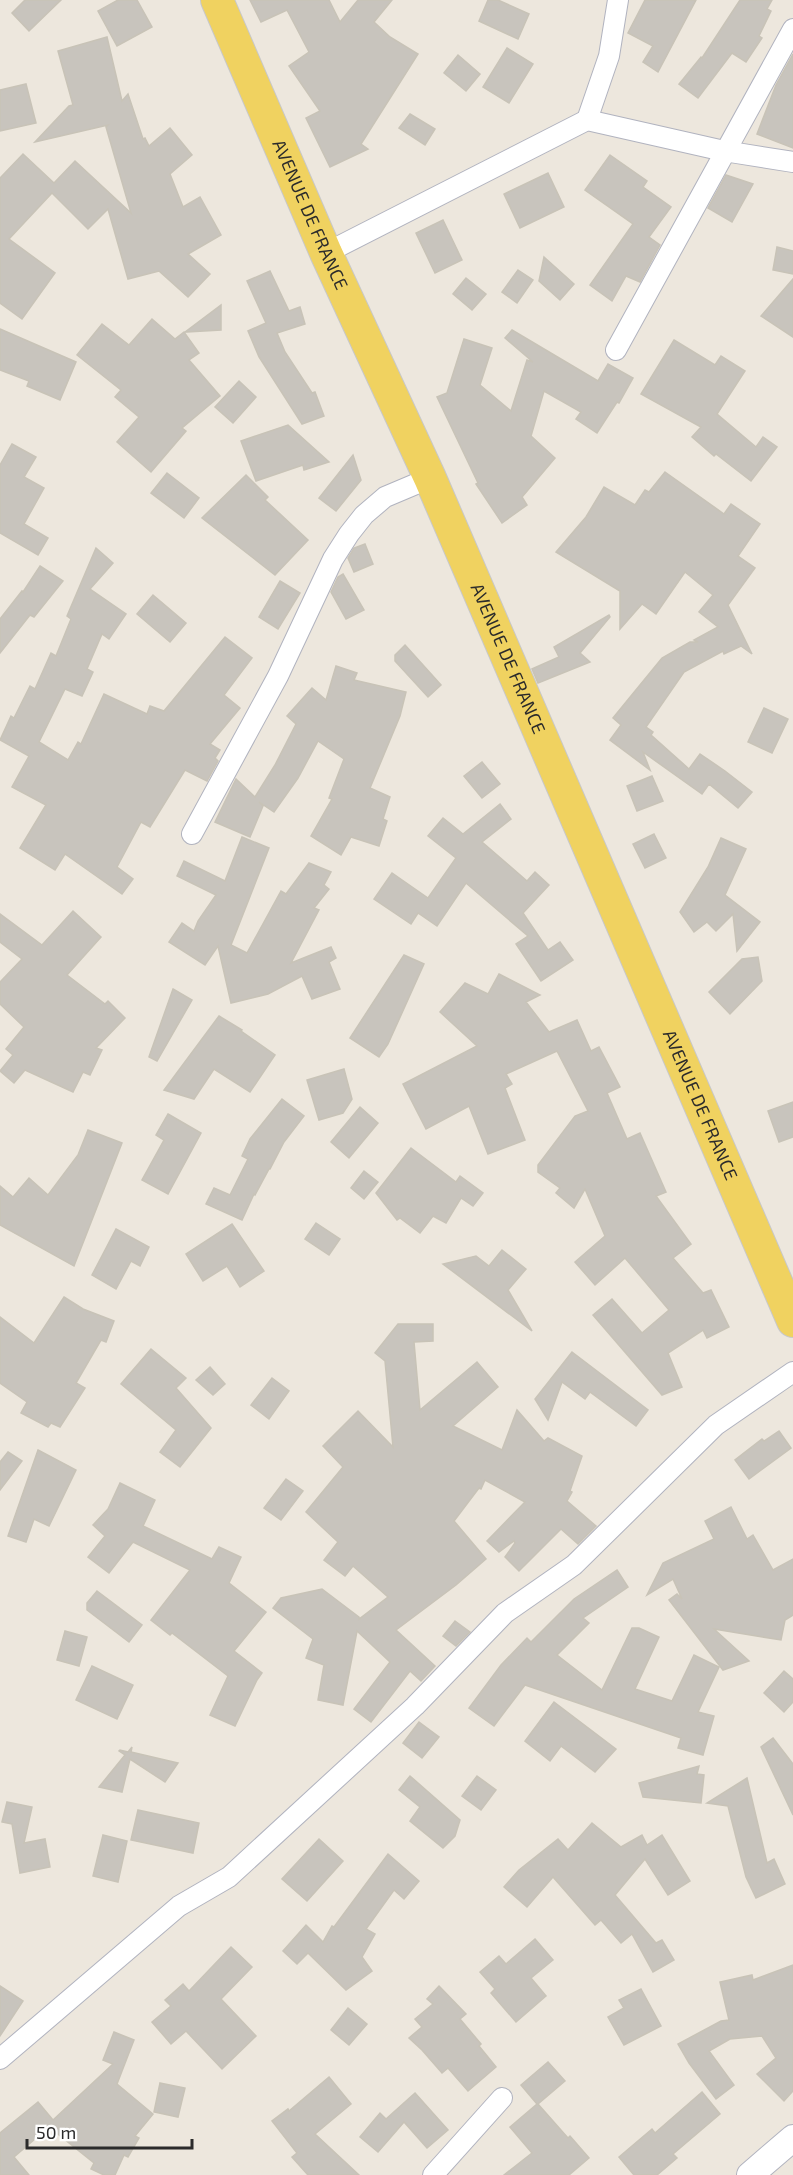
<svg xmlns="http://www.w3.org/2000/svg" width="793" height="2175" viewBox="0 0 793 2175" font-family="'Exo 2',sans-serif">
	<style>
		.building { fill: #c8c4bd; stroke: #c8c3b7; stroke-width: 1.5 }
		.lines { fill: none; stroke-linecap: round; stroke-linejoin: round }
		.minor-casing { stroke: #b1b3bf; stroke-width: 22 }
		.tertiary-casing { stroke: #b1b3bf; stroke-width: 28 }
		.primary-casing { stroke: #c8c8c8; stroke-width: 34 }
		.minor { stroke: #fff; stroke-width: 20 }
		.tertiary { stroke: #fff; stroke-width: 26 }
		.primary { stroke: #f0d260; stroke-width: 32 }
		.labels { text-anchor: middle; stroke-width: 4.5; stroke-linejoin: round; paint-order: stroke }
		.street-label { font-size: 18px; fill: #2b2b2b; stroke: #fff }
	</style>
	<rect width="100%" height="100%" fill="#ede7dd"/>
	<g class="building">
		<polygon points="25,0 61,0 29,31 12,13"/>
		<polygon points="118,0 137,0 152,27 117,46 98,11"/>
		<polygon points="250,0 329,0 340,22 358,0 392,0 374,22 390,37 418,54 361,144 368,149 330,167 306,118 320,111 289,66 309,52 287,10 261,22"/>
		<polygon points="488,0 498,0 529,14 518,39 479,21"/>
		<polygon points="645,0 696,0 658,72 643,62 653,46 628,33"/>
		<polygon points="740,0 772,0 767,9 771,11 759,36 762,38 746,62 732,53 698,98 679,84 701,57 702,58"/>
		<polygon points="107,37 122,101 128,94 143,139 145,138 149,146 170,128 192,155 170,174 183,207 200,197 221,235 188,254 210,274 188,297 159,271 128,279 108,209 88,229 52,193 9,239 55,273 22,319 0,303 0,178 23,154 54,183 75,161 131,213 106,127 108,125 35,142 69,106 73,105 58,51"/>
		<polygon points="507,48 533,64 509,103 483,87"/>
		<polygon points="793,54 793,148 757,134 776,85"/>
		<polygon points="458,55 480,74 466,91 444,73"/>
		<polygon points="26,84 36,123 0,131 0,90"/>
		<polygon points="410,114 435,129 425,145 399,128"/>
		<polygon points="610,155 647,181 643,187 671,207 649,237 660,245 640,282 626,276 612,301 590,285 633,224 585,190"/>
		<polygon points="548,173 564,207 520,228 504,194"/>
		<polygon points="726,175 753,184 732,222 708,208"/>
		<polygon points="443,220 462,260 435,273 416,233"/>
		<polygon points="777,247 793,251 793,274 773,270"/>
		<polygon points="544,257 574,284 560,300 539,281"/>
		<polygon points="518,270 533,280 517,303 502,292"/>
		<polygon points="270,271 289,311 300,307 305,324 277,333 285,352 312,393 315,392 324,416 302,424 259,357 248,331 266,323 247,281"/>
		<polygon points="466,278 486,294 472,310 453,294"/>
		<polygon points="793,279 793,337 761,316"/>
		<polygon points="221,305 221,330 185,332"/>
		<polygon points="152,319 175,339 184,332 199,353 189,360 220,396 182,428 186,431 151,472 117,442 139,417 115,397 121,390 77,355 102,324 129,345"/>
		<polygon points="0,329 76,362 60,400 27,386 29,381 0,370"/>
		<polygon points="512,330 598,381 608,364 633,378 619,403 617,402 597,433 576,419 581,412 544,391 531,436 555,458 522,497 527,505 502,523 476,484 478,483 437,397 447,393 464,339 492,348 480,385 511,411 527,360 533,362 505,338"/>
		<polygon points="674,340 715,365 721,356 745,371 717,414 756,447 763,437 777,447 751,481 716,454 714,456 692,437 701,427 641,394"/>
		<polygon points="239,381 256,397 233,423 215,407"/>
		<polygon points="288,425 329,462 304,470 303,465 256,481 241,441"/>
		<polygon points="12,444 36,457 24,477 44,488 24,524 48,538 38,555 0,533 0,465"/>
		<polygon points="353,455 361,480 336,511 319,498"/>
		<polygon points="665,472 724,514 731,504 760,524 738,556 755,568 728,605 752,654 741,646 724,654 723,651 684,672 646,727 653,732 651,735 689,769 700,754 725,771 752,792 738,808 709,784 702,794 643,752 650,770 610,740 621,725 613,718 662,658 690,642 698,642 694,640 718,627 699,612 713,595 685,572 656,614 642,604 620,629 620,591 556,552 586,517 604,487 635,505 645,490 649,492"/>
		<polygon points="167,473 199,498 184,518 151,493"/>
		<polygon points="246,475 268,497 265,500 308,540 275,575 202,518"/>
		<polygon points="365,544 373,564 354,572 348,558 354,548"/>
		<polygon points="96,548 113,563 90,589 126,614 109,639 102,634 87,669 93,672 82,696 65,689 39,742 68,760 78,742 81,744 104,694 147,714 150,706 164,711 225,637 252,658 224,695 240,708 210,744 220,750 215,758 218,761 207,781 185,770 150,827 141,822 117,867 133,879 122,894 65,854 55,870 20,848 46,805 12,787 29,756 0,740 11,716 14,718 30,686 35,689 51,653 56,656 71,619 67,616"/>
		<polygon points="40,566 63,581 34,617 30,615 0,653 0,619 22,591 23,592"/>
		<polygon points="343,574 364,610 346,619 331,592 338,577"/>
		<polygon points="280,581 300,593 278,629 259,617"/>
		<polygon points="153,595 186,623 170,642 137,614"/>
		<polygon points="609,615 610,617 580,653 590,662 538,683 532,669 559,657 554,647"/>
		<polygon points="405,645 441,685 428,697 395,661 395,655"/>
		<polygon points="336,666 357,673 354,680 406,692 400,716 370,788 390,797 383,819 387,821 379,846 351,837 341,855 311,836 332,799 329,798 344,759 318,741 298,778 274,812 259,802 263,806 250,837 215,822 236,779 255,797 275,765 296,724 287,716 312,688 326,700"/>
		<polygon points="764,708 788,719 772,753 748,742"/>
		<polygon points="482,762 500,784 482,798 464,776"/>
		<polygon points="652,776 663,801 637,811 627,786"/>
		<polygon points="500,804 511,819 482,842 527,881 535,872 549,885 523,913 548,950 560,942 573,960 541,981 516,944 528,936 466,883 437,926 418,913 411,924 374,899 392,873 428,898 456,858 428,836 443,818 463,834"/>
		<polygon points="654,834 666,858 645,868 633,844"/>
		<polygon points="242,837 269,848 231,945 247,953 281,891 286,894 309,863 331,872 324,885 329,889 314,908 319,910 291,963 331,947 336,958 329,962 340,989 312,999 302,976 268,994 231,1003 218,946 205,965 169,942 182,923 194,931 198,921 216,895 177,876 184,861 225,881"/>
		<polygon points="721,838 746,849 725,895 760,922 737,951 733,914 716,931 707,922 694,932 680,912 708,867"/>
		<polygon points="73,911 101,937 67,975 105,1004 108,1001 125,1018 96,1048 102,1050 90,1075 83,1072 73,1092 25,1070 14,1083 0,1071 13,1055 6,1049 24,1027 0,1004 0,982 22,959 0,942 0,914 42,945"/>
		<polygon points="404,955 424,964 388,1044 379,1057 350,1038"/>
		<polygon points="758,957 762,981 730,1014 709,992 742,959"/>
		<polygon points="499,974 540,995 526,1002 549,1032 577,1020 591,1051 599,1047 620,1087 607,1093 627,1139 640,1133 666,1192 656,1196 691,1244 673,1258 703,1293 711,1290 729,1327 707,1338 703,1330 668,1353 682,1387 662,1395 593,1315 612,1299 642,1333 669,1310 625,1258 595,1285 575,1262 605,1236 585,1189 574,1208 556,1193 560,1188 538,1172 538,1165 575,1116 588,1111 557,1051 506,1074 512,1084 505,1088 525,1140 488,1154 469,1106 426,1129 403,1084 477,1046 440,1012 465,983 488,994"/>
		<polygon points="173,989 192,1000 157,1061 149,1057"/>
		<polygon points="219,1016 242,1030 241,1031 275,1055 250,1092 214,1069 194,1099 164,1090"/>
		<polygon points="344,1069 352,1099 343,1113 319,1120 307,1080"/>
		<polygon points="282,1099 304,1116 284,1142 270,1169 269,1169 255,1195 254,1194 242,1220 206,1204 214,1188 230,1195 248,1159 242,1156 250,1139"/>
		<polygon points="793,1102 793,1137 779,1142 768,1111"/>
		<polygon points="360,1107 378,1123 349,1158 331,1142"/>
		<polygon points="168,1114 201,1133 168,1194 142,1180 164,1140 156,1135"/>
		<polygon points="88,1130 122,1143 74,1266 0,1225 0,1186 13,1197 29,1178 48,1195 78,1155"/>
		<polygon points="411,1148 456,1182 460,1176 483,1193 473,1206 461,1198 446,1223 433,1216 420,1233 400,1218 397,1220 376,1193"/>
		<polygon points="364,1171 378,1182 364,1199 351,1188"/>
		<polygon points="316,1223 340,1239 329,1255 305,1239"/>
		<polygon points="232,1224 264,1271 240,1287 227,1266 203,1281 186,1254"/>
		<polygon points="116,1229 149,1247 140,1266 131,1261 116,1289 92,1275"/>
		<polygon points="502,1250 526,1269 508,1290 532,1331 443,1264 476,1256 489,1266"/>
		<polygon points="64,1297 83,1309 114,1321 106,1342 101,1340 76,1383 85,1388 60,1427 51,1423 48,1427 21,1413 27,1402 0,1383 0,1317 34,1343"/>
		<polygon points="398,1324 433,1324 433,1341 414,1342 420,1410 477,1362 498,1387 453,1426 502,1450 517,1410 544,1441 548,1438 582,1456 570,1491 572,1492 567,1501 596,1526 578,1544 561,1529 519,1571 505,1557 515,1543 514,1541 499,1552 487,1541 525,1502 485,1480 481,1489 479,1488 454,1521 486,1559 456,1585 396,1630 435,1666 421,1681 410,1671 371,1722 354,1709 390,1662 357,1631 343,1705 318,1700 324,1665 306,1658 313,1639 273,1608 281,1598 322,1589 359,1617 359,1619 388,1597 353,1566 345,1576 324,1560 338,1542 306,1512 343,1467 323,1446 358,1411 393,1447 385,1361 375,1353"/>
		<polygon points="151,1349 186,1378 176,1388 211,1428 180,1467 160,1452 176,1430 121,1384"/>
		<polygon points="572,1352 648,1410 636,1426 590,1392 585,1399 562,1382 548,1420 535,1399"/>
		<polygon points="210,1367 225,1384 213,1395 196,1380"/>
		<polygon points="272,1378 289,1391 269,1419 251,1405"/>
		<polygon points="779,1431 791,1448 749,1479 735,1460 762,1439 764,1441"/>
		<polygon points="38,1450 76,1470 49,1526 34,1519 26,1542 8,1536"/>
		<polygon points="8,1452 22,1461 0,1490 0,1462"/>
		<polygon points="286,1479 303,1491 281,1520 264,1508"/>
		<polygon points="120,1483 155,1500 143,1526 212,1559 219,1547 241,1557 229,1583 266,1612 234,1651 262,1673 257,1680 235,1726 210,1715 228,1676 172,1633 170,1635 151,1620 190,1570 133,1542 109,1573 88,1557 105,1536 93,1525 108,1509"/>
		<polygon points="731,1507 747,1539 753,1535 773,1570 793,1559 793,1615 785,1620 781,1640 714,1629 749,1661 723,1670 669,1600 677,1594 682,1599 673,1579 647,1595 663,1563 714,1539 705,1521"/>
		<polygon points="617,1570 628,1587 583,1618 589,1623 557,1655 602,1690 632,1628 639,1628 659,1637 635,1689 672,1701 694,1655 719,1667 698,1712 714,1716 703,1755 678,1748 681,1738 525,1685 494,1726 469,1708 501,1665 527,1638 531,1642 574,1599"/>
		<polygon points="97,1591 142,1625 129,1642 87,1610 87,1603"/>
		<polygon points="455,1621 470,1632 456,1646 443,1636"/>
		<polygon points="65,1631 87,1637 79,1666 57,1660"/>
		<polygon points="92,1666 133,1685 117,1719 76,1700"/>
		<polygon points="784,1671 793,1679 793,1702 784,1712 764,1693"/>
		<polygon points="554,1702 616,1749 595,1772 561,1746 550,1761 525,1741"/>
		<polygon points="419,1722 439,1737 422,1758 403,1743"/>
		<polygon points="773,1738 793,1764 793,1815 761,1747"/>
		<polygon points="132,1747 131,1752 178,1763 165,1782 130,1759 122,1792 99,1787 125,1755 119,1751 120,1750 128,1752"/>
		<polygon points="699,1766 697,1774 704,1775 701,1803 643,1797 639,1783"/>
		<polygon points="410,1776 460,1820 455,1836 443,1848 410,1821 420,1807 399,1790"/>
		<polygon points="477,1776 496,1790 481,1810 462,1796"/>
		<polygon points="747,1778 767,1863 774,1859 785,1884 756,1898 746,1877 728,1806 707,1803"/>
		<polygon points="7,1802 32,1807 24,1843 45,1839 50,1867 20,1873 12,1824 2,1822"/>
		<polygon points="138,1810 199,1823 193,1853 131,1840"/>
		<polygon points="592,1823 621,1847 642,1835 647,1845 662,1835 690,1881 668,1895 645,1859 615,1895 656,1943 662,1940 674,1960 653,1972 632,1934 621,1943 601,1920 595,1925 553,1877 527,1907 504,1887 519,1870 558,1839 568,1850"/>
		<polygon points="103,1835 127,1841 118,1882 93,1876"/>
		<polygon points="319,1839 343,1861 307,1901 282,1879"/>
		<polygon points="388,1854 419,1881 404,1899 394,1890 366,1929 375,1934 362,1957 372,1971 346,1990 308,1953 297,1964 283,1951 306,1925 323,1942 332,1926 334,1927"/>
		<polygon points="535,1939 553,1960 531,1978 546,1996 516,2022 491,1993 495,1989 480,1972 499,1956 506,1964"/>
		<polygon points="231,1947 252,1967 221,1999 256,2036 222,2069 186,2031 171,2044 152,2022 171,2006 165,2000 183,1984 189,1991"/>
		<polygon points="793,1965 793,2091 784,2101 757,2074 776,2058 762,2036 730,2039 709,2051 734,2085 716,2099 689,2063 678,2044 721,2021 729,2020 720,1982 752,1975 753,1980"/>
		<polygon points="0,1986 23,2001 0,2036"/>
		<polygon points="439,1986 466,2014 460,2019 481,2044 479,2046 496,2067 468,2091 448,2068 442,2073 422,2050 409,2038 422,2027 415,2019 433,2004 427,1999"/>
		<polygon points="641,1989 661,2026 624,2045 608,2017 624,2008 619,2000"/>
		<polygon points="348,2008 367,2024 349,2045 331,2030"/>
		<polygon points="114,2032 134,2040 117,2084 153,2114 135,2136 139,2138 128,2157 124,2155 115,2175 104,2175 91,2169 94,2163 49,2127 14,2157 29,2175 0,2175 0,2133 38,2102 53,2120 113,2064 103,2060"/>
		<polygon points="548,2062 565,2081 538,2104 568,2138 570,2136 589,2158 569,2175 504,2175 532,2153 510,2127 537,2104 521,2085"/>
		<polygon points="329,2077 351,2104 315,2134 359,2175 308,2175 292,2157 297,2153 272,2121 288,2109 289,2111"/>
		<polygon points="160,2083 185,2088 178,2117 154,2112"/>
		<polygon points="702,2092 720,2114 673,2154 677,2158 657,2175 634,2175 619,2157 652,2129 655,2133"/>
		<polygon points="415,2093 448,2130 427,2148 404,2122 378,2152 360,2137 380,2113 386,2119"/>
	</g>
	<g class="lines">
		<defs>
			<g id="minor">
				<polyline points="587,120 609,56 618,0"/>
				<polyline points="326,253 587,120 724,151 793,162"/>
				<polyline points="616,350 793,29"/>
				<polyline points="192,834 278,676 333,559 349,534 364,515 385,497 430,478"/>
				<polyline points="0,2059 179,1906 229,1877 415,1706 505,1613 574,1565 716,1425 793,1372"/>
				<polyline points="433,2175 502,2098"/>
			</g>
			<polyline id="tertiary" points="750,2175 793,2138"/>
			<g id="primary">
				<path id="s1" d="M 217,0 L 326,253 L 430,478 L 793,1321"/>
			</g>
		</defs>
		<use href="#minor" class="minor-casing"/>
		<use href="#tertiary" class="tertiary-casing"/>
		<use href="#primary" class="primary-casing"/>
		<use href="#minor" class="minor"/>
		<use href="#tertiary" class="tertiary"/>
		<use href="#primary" class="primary"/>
	</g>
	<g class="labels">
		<g class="street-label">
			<text dy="6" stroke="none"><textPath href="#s1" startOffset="234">AVENUE DE FRANCE</textPath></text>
			<text dy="6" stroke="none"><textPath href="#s1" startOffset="720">AVENUE DE FRANCE</textPath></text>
			<text dy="6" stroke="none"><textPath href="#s1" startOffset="1206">AVENUE DE FRANCE</textPath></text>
		</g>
	</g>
	<path d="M27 2139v9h165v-9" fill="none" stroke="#2b2b2b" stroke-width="3"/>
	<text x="36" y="2139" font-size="18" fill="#2b2b2b" stroke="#ffffff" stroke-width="4.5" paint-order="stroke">50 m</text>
</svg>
